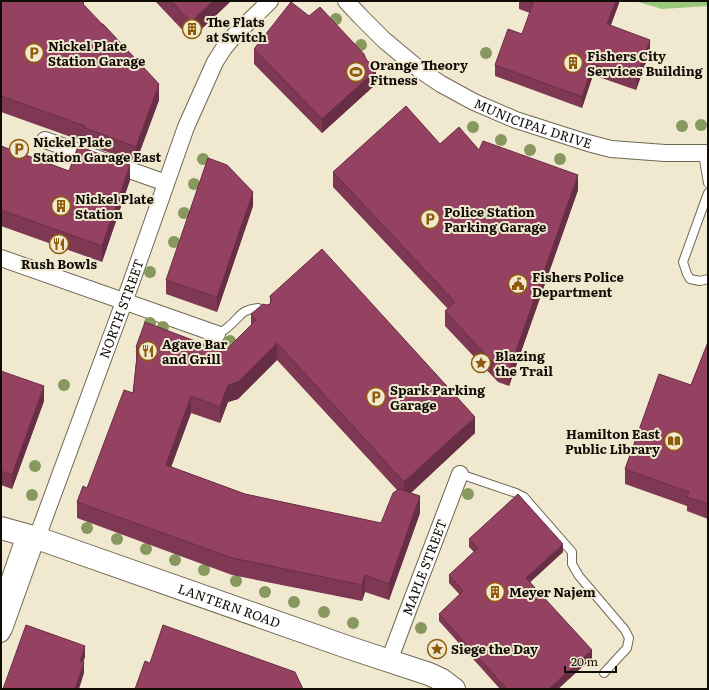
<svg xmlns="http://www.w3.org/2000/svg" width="709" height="690" viewBox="0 0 709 690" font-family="Literata,serif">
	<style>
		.green { fill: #99c77b }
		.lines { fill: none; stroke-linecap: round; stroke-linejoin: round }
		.lane-casing { stroke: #706853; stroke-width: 10 }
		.street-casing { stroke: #706853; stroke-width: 18 }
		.secondary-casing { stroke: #706853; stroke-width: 24 }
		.lane { stroke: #fff; stroke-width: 8 }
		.street { stroke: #fff; stroke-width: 16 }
		.secondary { stroke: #fff; stroke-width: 22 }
		.tree { fill: #87995f }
		.wall { fill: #7f3854; fill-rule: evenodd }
		.shaded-wall { fill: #682e45 }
		.building { fill: #944162; stroke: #682e45 }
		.labels { text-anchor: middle; stroke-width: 4; stroke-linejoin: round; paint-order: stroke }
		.poi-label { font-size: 13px; font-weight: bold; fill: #100d06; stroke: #f1e8d0; text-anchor: start }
		.street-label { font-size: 13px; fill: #100d06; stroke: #f1e8d0 }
	</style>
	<rect width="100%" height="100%" fill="#f1e8d0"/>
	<polygon class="green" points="635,1 708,1 708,6 662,9"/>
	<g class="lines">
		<defs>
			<g id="lane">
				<polyline points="703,154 708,183"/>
				<polyline points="708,193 683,262 687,274 690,279 700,281 708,279"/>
				<path d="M 217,334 C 221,332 225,330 228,327 C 241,317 239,310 258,308 L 266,316"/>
				<polyline points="460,474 516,493 524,497 572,552 572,564 579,576 625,630 629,638 627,648 604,673"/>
			</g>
			<g id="street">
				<path id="s1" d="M 346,1 L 360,16 L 384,40 L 420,70 L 441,84 L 474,102 L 516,120 L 588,143 L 611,149 L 665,153 L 708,153"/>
				<polyline points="45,140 166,183"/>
				<polyline points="1,258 217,334"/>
				<polyline points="1,604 25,535"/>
				<path id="s2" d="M 1,634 L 4,629 L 28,562 L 131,283 L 186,127 L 215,62 L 224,48 L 234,36 L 270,1"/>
				<path id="s3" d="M 389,661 L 410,605 L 460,474"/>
			</g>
			<g id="secondary">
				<path id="s4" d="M 1,528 L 37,538 L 350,648 L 429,674 L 442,680 L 454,689"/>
			</g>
		</defs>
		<use href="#lane" class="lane-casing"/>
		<use href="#street" class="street-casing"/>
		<use href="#secondary" class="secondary-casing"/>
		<use href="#lane" class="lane"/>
		<use href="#street" class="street"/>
		<use href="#secondary" class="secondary"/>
	</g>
	<g class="tree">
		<circle cx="336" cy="19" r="6"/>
		<circle cx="361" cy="45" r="6"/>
		<circle cx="486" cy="53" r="6"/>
		<circle cx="701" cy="125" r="6"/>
		<circle cx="682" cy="126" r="6"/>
		<circle cx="473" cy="127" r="6"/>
		<circle cx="501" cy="140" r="6"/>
		<circle cx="530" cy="150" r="6"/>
		<circle cx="203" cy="159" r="6"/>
		<circle cx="560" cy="159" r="6"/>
		<circle cx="194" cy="184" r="6"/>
		<circle cx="184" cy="213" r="6"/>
		<circle cx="174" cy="242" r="6"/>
		<circle cx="150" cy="272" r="6"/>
		<circle cx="150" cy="323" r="6"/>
		<circle cx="163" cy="327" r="6"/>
		<circle cx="230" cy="341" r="6"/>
		<circle cx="64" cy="385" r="6"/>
		<circle cx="35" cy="466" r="6"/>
		<circle cx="468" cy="494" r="6"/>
		<circle cx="32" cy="495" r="6"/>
		<circle cx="87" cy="528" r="6"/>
		<circle cx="117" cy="539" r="6"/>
		<circle cx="146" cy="549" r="6"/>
		<circle cx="175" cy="560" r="6"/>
		<circle cx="204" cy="570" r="6"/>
		<circle cx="236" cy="581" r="6"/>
		<circle cx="265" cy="592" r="6"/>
		<circle cx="294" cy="602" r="6"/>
		<circle cx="324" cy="612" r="6"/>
		<circle cx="353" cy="623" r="6"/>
		<circle cx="421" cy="628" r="6"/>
	</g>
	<g class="wall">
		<polygon points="1,1 84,5 159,100 136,162 85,144 85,142 1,112"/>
		<polygon points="155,1 231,1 191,39"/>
		<polygon points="519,1 619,1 619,3 611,25 650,51 636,90 593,75 582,108 495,76 495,65 522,34 530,13 519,9"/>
		<polygon points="254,49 376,84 322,133 254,64"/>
		<polygon points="440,144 479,150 578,190 509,386 498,382 445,326 445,311 448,309 333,187 333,172"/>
		<polygon points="1,146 69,171 130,180 102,262 1,226"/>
		<polygon points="253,206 217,312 166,294 166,280"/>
		<path d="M 270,296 L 475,433 L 411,493 L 420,513 L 389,600 L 365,592 L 362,601 L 232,575 L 77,518 L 77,502 L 87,488 L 133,393 L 136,362 L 136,347 L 224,352 L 251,325 L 251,314 L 270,304 ZM 277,360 L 397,490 L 381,523 L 245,494 L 171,467 L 191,413 L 220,423 L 228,402 L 238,399 Z"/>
		<polygon points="708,342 708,519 687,511 687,506 625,484 625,469 691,385"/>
		<polygon points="1,371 44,401 12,489 1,485"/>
		<polygon points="469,539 563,552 530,582 592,658 558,689 500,689 439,621 439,614 460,595 449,583 449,575 474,552 469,547"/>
	</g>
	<g class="shaded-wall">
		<polygon points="213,1 231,1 191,39 191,22"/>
		<polygon points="616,1 619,1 619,3 607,35 607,24"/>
		<polygon points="650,40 650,51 636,90 636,79"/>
		<polygon points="593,64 593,75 582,108 582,97"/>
		<polygon points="376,70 376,84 322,133 322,119"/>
		<polygon points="159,84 159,100 136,162 136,147"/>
		<polygon points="130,165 130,180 102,262 102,246"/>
		<polygon points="578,175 578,190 509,386 509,371"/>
		<polygon points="253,192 253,206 217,312 217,297"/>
		<polygon points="277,343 277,360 238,399 228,402 220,423 220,407 228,385"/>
		<polygon points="44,386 44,401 12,489 12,475"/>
		<polygon points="191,396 191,413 166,481 166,465"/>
		<polygon points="475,417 475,433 404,499 404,482"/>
		<polygon points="420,496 420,513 389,600 389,584"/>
		<polygon points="563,544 563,552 526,586 526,578"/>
		<polygon points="365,575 365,592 362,601 362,585"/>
		<polygon points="85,646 85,657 80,672 80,661"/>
		<polygon points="592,650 592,658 558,689 549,689"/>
		<polygon points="84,662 84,673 79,689 75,689"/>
	</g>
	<g class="building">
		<polygon points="1,1 82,1 84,3 83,4 102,24 103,24 159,84 136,147 85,128 85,126 1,96"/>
		<polygon points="171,1 213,1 191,22"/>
		<polygon points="527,1 616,1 607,24 650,40 636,79 593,64 582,97 495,65 508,29 522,34 533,3"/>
		<polygon points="291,2 309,16 320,7 364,54 366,59 376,70 322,119 254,49"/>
		<polygon points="406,106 440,144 459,127 479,150 483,141 578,175 509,371 498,368 445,311 455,302 333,172"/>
		<polygon points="1,146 69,171 78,146 130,165 102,246 1,210"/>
		<polygon points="208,158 227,165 253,192 217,297 166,280"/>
		<polygon points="322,249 475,417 404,482 277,343 238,382 228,385 220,407 191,396 166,465 245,494 381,523 393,493 399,489 420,496 389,584 365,575 362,585 232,558 77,502 83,486 87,488 124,390 133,393 138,348 136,347 145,322 224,352 256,320 251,314 263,304 267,305 270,304 271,301 270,296"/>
		<polygon points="708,342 708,504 687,497 689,492 625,469 659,374 691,385"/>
		<polygon points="1,371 44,386 12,475 1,471"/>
		<polygon points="518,494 563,544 526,578 592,650 549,689 507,689 439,614 463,591 449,575 478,548 469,539"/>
		<polygon points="26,625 85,646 80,661 84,662 75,689 3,689"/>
		<polygon points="163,625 295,672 303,689 135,689 145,661 150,663"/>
	</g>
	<defs>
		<symbol id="building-ring" viewBox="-11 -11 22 22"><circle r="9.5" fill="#f1e8d0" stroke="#8e5b0a" stroke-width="1.5"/><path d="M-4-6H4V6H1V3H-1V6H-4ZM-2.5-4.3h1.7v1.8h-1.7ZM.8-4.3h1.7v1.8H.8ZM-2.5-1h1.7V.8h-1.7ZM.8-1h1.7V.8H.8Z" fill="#8e5b0a"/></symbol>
		<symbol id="parking-ring" viewBox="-11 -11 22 22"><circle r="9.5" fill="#f1e8d0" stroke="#8e5b0a" stroke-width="1.5"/><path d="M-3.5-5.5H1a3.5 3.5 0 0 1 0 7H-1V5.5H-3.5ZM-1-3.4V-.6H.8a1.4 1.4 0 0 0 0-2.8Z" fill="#8e5b0a"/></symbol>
		<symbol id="stadium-ring" viewBox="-11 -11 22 22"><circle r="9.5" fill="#f1e8d0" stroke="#8e5b0a" stroke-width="1.5"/><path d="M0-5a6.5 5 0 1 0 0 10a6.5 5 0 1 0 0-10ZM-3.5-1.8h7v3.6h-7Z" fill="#8e5b0a"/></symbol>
		<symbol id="restaurant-ring" viewBox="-11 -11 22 22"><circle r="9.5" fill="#f1e8d0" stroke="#8e5b0a" stroke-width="1.5"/><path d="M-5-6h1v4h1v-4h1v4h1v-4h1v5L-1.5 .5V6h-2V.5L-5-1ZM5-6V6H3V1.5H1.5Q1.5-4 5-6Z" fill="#8e5b0a"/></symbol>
		<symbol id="civic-ring" viewBox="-11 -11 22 22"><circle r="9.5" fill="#f1e8d0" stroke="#8e5b0a" stroke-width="1.5"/><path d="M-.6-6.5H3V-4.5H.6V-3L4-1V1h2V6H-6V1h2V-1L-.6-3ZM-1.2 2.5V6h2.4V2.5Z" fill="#8e5b0a"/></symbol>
		<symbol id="sight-ring" viewBox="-11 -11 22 22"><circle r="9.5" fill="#f1e8d0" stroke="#8e5b0a" stroke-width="1.5"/><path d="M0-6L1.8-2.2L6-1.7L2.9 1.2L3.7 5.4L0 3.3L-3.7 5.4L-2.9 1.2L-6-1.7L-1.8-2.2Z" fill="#8e5b0a"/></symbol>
		<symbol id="library-ring" viewBox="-11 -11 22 22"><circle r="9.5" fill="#f1e8d0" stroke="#8e5b0a" stroke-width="1.5"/><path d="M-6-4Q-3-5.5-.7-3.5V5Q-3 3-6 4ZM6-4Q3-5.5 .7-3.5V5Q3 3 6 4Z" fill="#8e5b0a"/></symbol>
	</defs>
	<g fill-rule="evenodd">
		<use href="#building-ring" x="181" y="18" width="22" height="22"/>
		<use href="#parking-ring" x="23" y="42" width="22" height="22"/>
		<use href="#building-ring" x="562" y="52" width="22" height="22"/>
		<use href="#stadium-ring" x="345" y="61" width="22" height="22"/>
		<use href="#parking-ring" x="8" y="138" width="22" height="22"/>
		<use href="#building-ring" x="50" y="195" width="22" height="22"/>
		<use href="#parking-ring" x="419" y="208" width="22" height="22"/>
		<use href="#restaurant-ring" x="48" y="233" width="22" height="22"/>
		<use href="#civic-ring" x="507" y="273" width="22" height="22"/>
		<use href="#restaurant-ring" x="137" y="340" width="22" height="22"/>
		<use href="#sight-ring" x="470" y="352" width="22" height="22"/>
		<use href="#parking-ring" x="365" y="386" width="22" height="22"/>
		<use href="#library-ring" x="663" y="430" width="22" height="22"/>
		<use href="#building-ring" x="484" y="581" width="22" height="22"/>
		<use href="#sight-ring" x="426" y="638" width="22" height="22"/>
	</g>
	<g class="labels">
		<g class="poi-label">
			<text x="206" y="27">The Flats<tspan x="206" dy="15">at Switch</tspan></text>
			<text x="48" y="51">Nickel Plate<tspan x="48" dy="15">Station Garage</tspan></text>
			<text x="587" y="61">Fishers City<tspan x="587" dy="15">Services Building</tspan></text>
			<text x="370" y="70">Orange Theory<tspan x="370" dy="15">Fitness</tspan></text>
			<text x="33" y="147">Nickel Plate<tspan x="33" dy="15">Station Garage East</tspan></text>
			<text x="75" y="204">Nickel Plate<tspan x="75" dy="15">Station</tspan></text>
			<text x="444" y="217">Police Station<tspan x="444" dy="15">Parking Garage</tspan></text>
			<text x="59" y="269" text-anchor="middle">Rush Bowls</text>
			<text x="532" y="282">Fishers Police<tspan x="532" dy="15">Department</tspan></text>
			<text x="162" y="349">Agave Bar<tspan x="162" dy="15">and Grill</tspan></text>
			<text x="495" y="361">Blazing<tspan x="495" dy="15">the Trail</tspan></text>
			<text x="390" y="395">Spark Parking<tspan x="390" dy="15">Garage</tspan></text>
			<text x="660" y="439" text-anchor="end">Hamilton East<tspan x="660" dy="15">Public Library</tspan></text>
			<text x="509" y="597">Meyer Najem</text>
			<text x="451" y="654">Siege the Day</text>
		</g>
		<g class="street-label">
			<text dy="5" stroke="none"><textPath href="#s1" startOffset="227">MUNICIPAL DRIVE</textPath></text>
			<text dy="5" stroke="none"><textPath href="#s2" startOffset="347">NORTH STREET</textPath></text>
			<text dy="5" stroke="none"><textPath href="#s3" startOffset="100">MAPLE STREET</textPath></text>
			<text dy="5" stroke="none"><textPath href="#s4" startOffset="241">LANTERN ROAD</textPath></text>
		</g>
	</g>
	<rect width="709" height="690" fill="none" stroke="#100d06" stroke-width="4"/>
	<path d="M565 666v6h51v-6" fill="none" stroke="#100d06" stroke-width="2"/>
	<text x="571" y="666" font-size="12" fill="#100d06" stroke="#f1e8d0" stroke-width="3" paint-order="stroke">20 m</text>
</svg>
